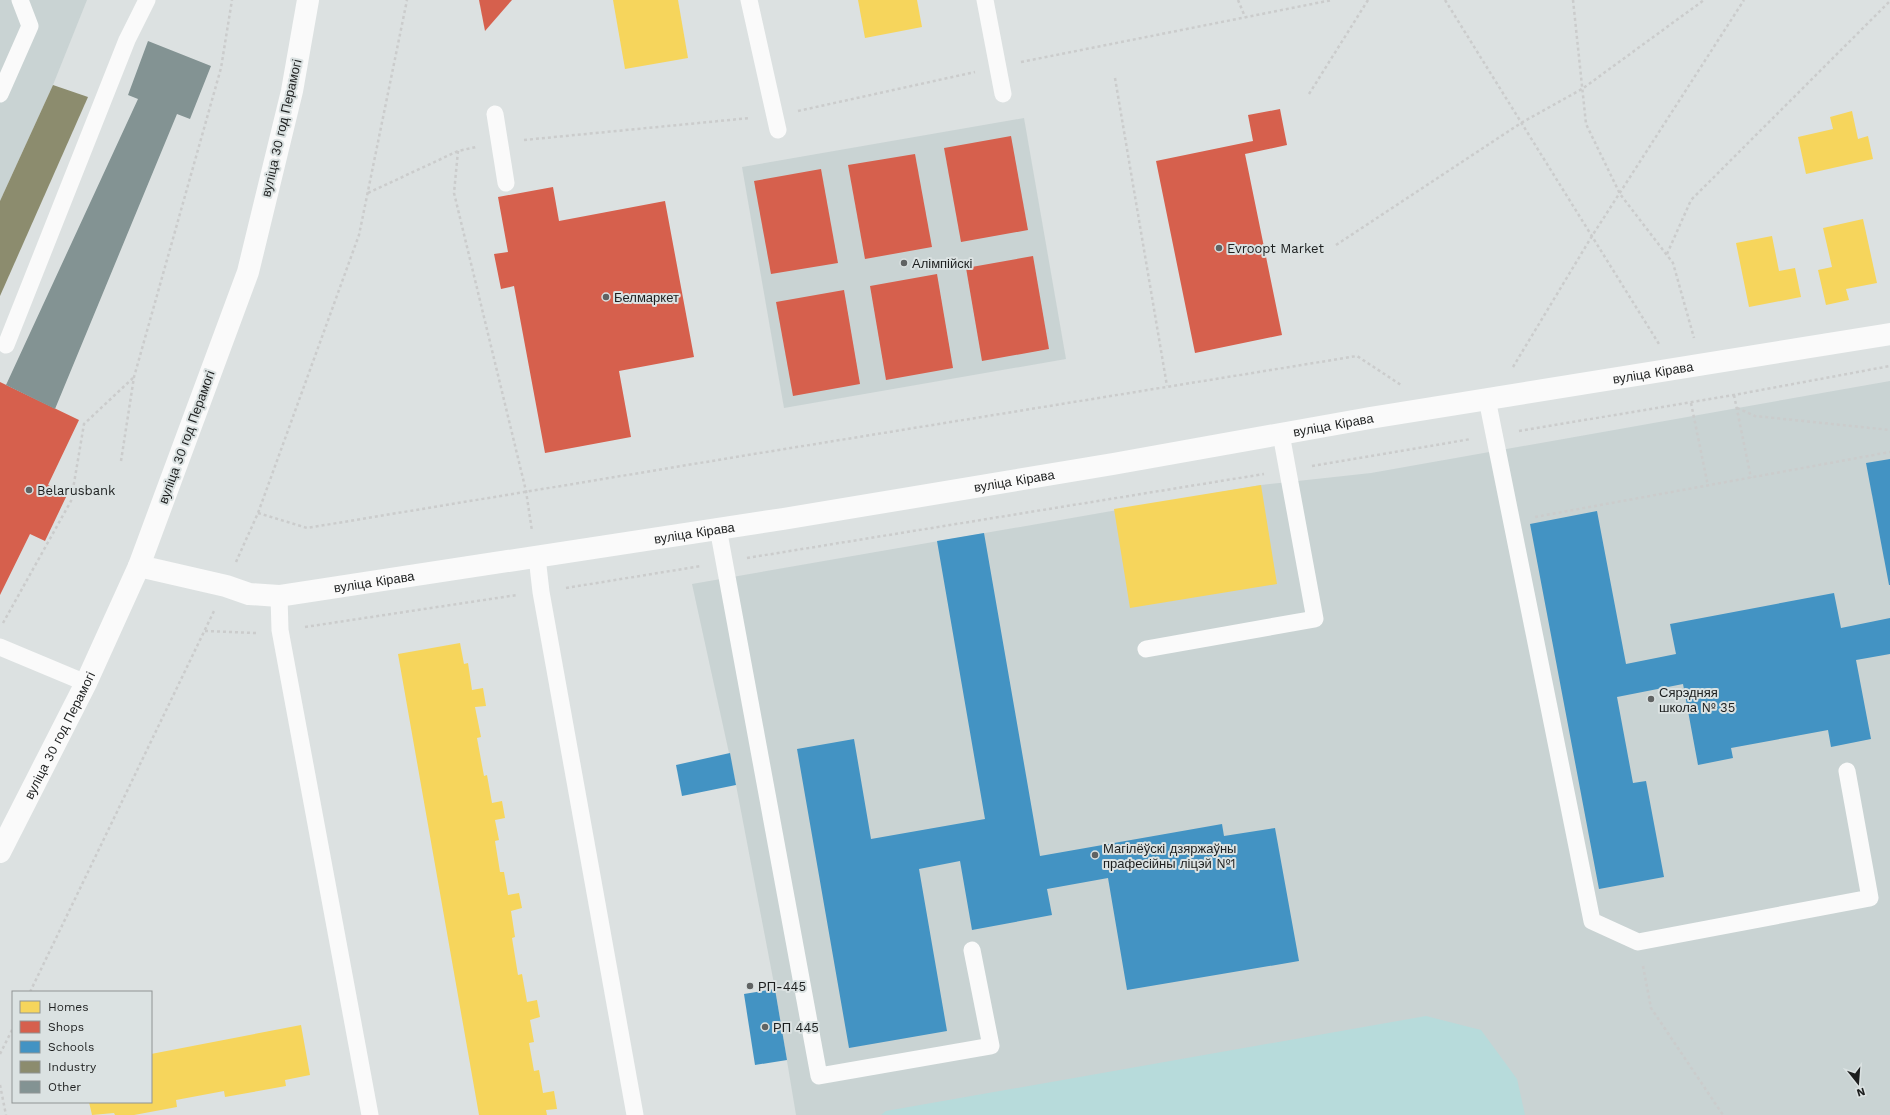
<svg xmlns="http://www.w3.org/2000/svg" width="1890" height="1115" viewBox="0 0 1890 1115" font-family="'Work Sans',sans-serif">
	<style>
		.built { fill: #c9d3d3 }
		.green { fill: #b7dbdb }
		.homes { fill: #f6d55c }
		.shops { fill: #d6604d }
		.schools { fill: #4393c3 }
		.industry { fill: #8c8c6e }
		.building { fill: #839393 }
		.lines { fill: none; stroke-linecap: round; stroke-linejoin: round }
		.path { stroke: #cbcccc; stroke-width: 2.5; stroke-dasharray: 3 3; stroke-linecap: butt }
		.service { stroke: #fafafa; stroke-width: 17 }
		.minor { stroke: #fafafa; stroke-width: 22 }
		.tertiary { stroke: #fafafa; stroke-width: 22 }
		.poi-dot { fill: #606363; stroke: #dbe2e2; stroke-width: 1.5 }
		.labels { text-anchor: middle; stroke-width: 4; stroke-linejoin: round; paint-order: stroke }
		.street-label { font-size: 13px; fill: #1d1f1f; stroke: #dbe2e2 }
		.poi-label { font-size: 13px; fill: #1d1f1f; stroke: #dbe2e2; text-anchor: start }
	</style>
	<rect width="100%" height="100%" fill="#dce1e1"/>
	<g class="built">
		<polygon points="0,0 87,0 53,85 0,201"/>
		<polygon points="1024,118 1066,359 784,408 742,167"/>
		<polygon points="1890,381 1890,1115 796,1115 775,989 736,785 692,584 1261,485 1371,473"/>
	</g>
	<polygon class="green" points="1426,1016 1481,1030 1517,1079 1525,1115 881,1115 886,1111"/>
	<g class="homes">
		<polygon points="613,0 678,0 688,58 625,69"/>
		<polygon points="858,0 917,0 922,27 865,38"/>
		<polygon points="1852,111 1858,139 1868,136 1873,159 1806,174 1798,137 1833,129 1830,117"/>
		<polygon points="1863,219 1877,283 1846,289 1849,300 1826,305 1818,270 1832,267 1823,228"/>
		<polygon points="1772,236 1779,271 1795,268 1801,297 1749,307 1736,243"/>
		<polygon points="1261,485 1277,584 1130,608 1114,509"/>
		<polygon points="460,643 464,664 468,663 472,690 483,688 486,706 475,707 481,737 477,738 484,776 487,775 492,803 502,801 505,818 495,820 499,840 495,841 500,872 504,872 508,895 519,893 522,908 511,911 515,937 512,938 518,975 522,974 527,1002 537,1000 540,1017 530,1020 534,1042 529,1043 534,1071 539,1070 543,1093 554,1091 557,1109 546,1110 547,1115 479,1115 398,654"/>
		<polygon points="301,1025 310,1075 285,1080 286,1086 225,1097 224,1091 176,1100 177,1107 134,1115 115,1115 114,1113 92,1115 89,1102 151,1102 151,1054"/>
	</g>
	<g class="shops">
		<polygon points="479,0 512,0 485,31"/>
		<polygon points="1280,109 1287,145 1245,154 1282,335 1195,353 1156,161 1253,141 1248,115"/>
		<polygon points="1011,136 1028,230 961,242 944,148"/>
		<polygon points="915,154 932,247 865,259 848,165"/>
		<polygon points="821,169 838,263 771,274 754,181"/>
		<polygon points="553,187 559,221 665,201 694,357 619,371 631,437 545,453 514,286 501,289 494,254 508,252 498,197"/>
		<polygon points="1033,256 1049,349 982,361 966,268"/>
		<polygon points="937,274 953,368 886,380 870,286"/>
		<polygon points="844,290 860,384 793,396 776,302"/>
		<polygon points="0,382 79,420 48,485 67,495 45,541 30,534 0,595"/>
	</g>
	<g class="schools">
		<polygon points="1890,459 1890,585 1889,585 1866,463"/>
		<polygon points="1597,511 1626,664 1676,654 1670,624 1834,593 1841,628 1890,618 1890,654 1856,660 1871,739 1831,747 1828,730 1731,748 1733,758 1698,765 1683,684 1617,697 1633,783 1646,781 1664,877 1599,889 1530,524"/>
		<polygon points="984,533 1040,856 1222,824 1224,836 1275,828 1299,961 1127,990 1108,878 1047,889 1052,915 972,930 960,861 919,869 947,1031 849,1048 797,749 854,739 871,839 985,819 937,541"/>
		<polygon points="730,753 736,785 682,796 676,765"/>
		<polygon points="775,989 787,1060 755,1065 744,994"/>
	</g>
	<polygon class="industry" points="53,85 88,97 0,296 0,201"/>
	<polygon class="building" points="148,41 211,66 190,119 177,114 55,409 6,385 138,99 128,95"/>
	<g class="lines">
		<g class="path">
			<polyline points="1238,0 1245,17"/>
			<polyline points="1445,0 1659,344"/>
			<polyline points="1573,0 1586,124 1620,194 1673,263 1694,338"/>
			<polyline points="1021,62 1332,0"/>
			<polyline points="1115,78 1167,386"/>
			<polyline points="1309,94 1368,0"/>
			<polyline points="798,111 975,72"/>
			<polyline points="524,140 750,118"/>
			<polyline points="458,151 454,193 526,491 532,531"/>
			<polyline points="368,193 458,151 476,147"/>
			<polyline points="1336,245 1521,123 1582,89 1704,0"/>
			<polyline points="1667,254 1691,200 1890,1"/>
			<polyline points="1513,367 1592,236 1744,0"/>
			<polyline points="1734,395 1751,478"/>
			<polyline points="1691,403 1708,486"/>
			<polyline points="1737,408 1755,416 1890,430"/>
			<polyline points="1519,431 1734,395 1890,366"/>
			<polyline points="121,461 134,377 221,68 232,0"/>
			<polyline points="1312,466 1471,439"/>
			<polyline points="258,513 307,528 754,454 1357,356 1401,385"/>
			<polyline points="1535,517 1890,452"/>
			<polyline points="747,558 1264,474"/>
			<polyline points="236,562 258,513 359,235 407,0"/>
			<polyline points="566,588 701,566"/>
			<polyline points="3,623 71,501 84,424 134,377"/>
			<polyline points="305,627 517,595"/>
			<polyline points="205,631 256,633"/>
			<polyline points="1643,966 1651,1008 1723,1115"/>
			<polyline points="30,992 214,611"/>
			<polyline points="0,1054 13,1028"/>
			<polyline points="0,1085 6,1115"/>
		</g>
		<g class="service">
			<polyline points="749,0 778,130"/>
			<polyline points="985,0 1003,94"/>
			<polyline points="0,94 30,26 20,0"/>
			<polyline points="495,114 506,183"/>
			<polyline points="6,345 127,40 147,0"/>
			<polyline points="1487,399 1592,921 1638,942 1870,898 1847,771"/>
			<polyline points="718,528 819,1076 991,1046 972,950"/>
			<polyline points="537,557 541,592 635,1115"/>
			<polyline points="279,596 280,630 370,1115"/>
			<polyline points="0,647 86,683"/>
			<polyline points="1146,649 1315,619 1281,434"/>
		</g>
		<path class="minor" id="s1" d="M 0,852 L 86,683 L 139,566"/>
		<path class="tertiary" id="s2" d="M 308,0 L 292,91 L 248,272 L 139,566 L 226,586 L 249,594 L 279,596 L 783,519 L 1113,464 L 1370,418 L 1890,334"/>
	</g>
	<g class="poi-dot">
		<circle cx="1219" cy="248" r="4"/>
		<circle cx="904" cy="263" r="4"/>
		<circle cx="606" cy="297" r="4"/>
		<circle cx="29" cy="490" r="4"/>
		<circle cx="1651" cy="699" r="4"/>
		<circle cx="1095" cy="855" r="4"/>
		<circle cx="750" cy="986" r="4"/>
		<circle cx="765" cy="1027" r="4"/>
	</g>
	<g class="labels">
		<g class="street-label">
			<text transform="translate(281 128) rotate(-77)" y="5">вуліца 30 год Перамогі</text>
			<text dy="5" stroke="none"><textPath href="#s2" startOffset="2128">вуліца Кірава</textPath></text>
			<text dy="5" stroke="none"><textPath href="#s2" startOffset="1804">вуліца Кірава</textPath></text>
			<text transform="translate(186 437) rotate(-70)" y="5">вуліца 30 год Перамогі</text>
			<text dy="5" stroke="none"><textPath href="#s2" startOffset="1480">вуліца Кірава</textPath></text>
			<text dy="5" stroke="none"><textPath href="#s2" startOffset="1156">вуліца Кірава</textPath></text>
			<text dy="5" stroke="none"><textPath href="#s2" startOffset="832">вуліца Кірава</textPath></text>
			<text dy="5" stroke="none"><textPath href="#s1" startOffset="131">вуліца 30 год Перамогі</textPath></text>
		</g>
		<g class="poi-label">
			<text x="1227" y="253">Evroopt Market</text>
			<text x="912" y="268">Алімпійскі</text>
			<text x="614" y="302">Белмаркет</text>
			<text x="37" y="495">Belarusbank</text>
			<text x="1659" y="697">Сярэдняя<tspan x="1659" dy="15">школа № 35</tspan></text>
			<text x="1103" y="853">Магілёўскі дзяржаўны<tspan x="1103" dy="15">прафесійны ліцэй №1</tspan></text>
			<text x="758" y="991">РП-445</text>
			<text x="773" y="1032">РП 445</text>
		</g>
	</g>
	<rect x="12" y="991" width="140" height="112" fill="#dbe2e2" stroke="#8f9494"/>
	<rect x="20" y="1001" width="20" height="12" fill="#f6d55c" stroke="#8f9494"/>
	<text x="48" y="1011" font-size="12" fill="#1d1f1f">Homes</text>
	<rect x="20" y="1021" width="20" height="12" fill="#d6604d" stroke="#8f9494"/>
	<text x="48" y="1031" font-size="12" fill="#1d1f1f">Shops</text>
	<rect x="20" y="1041" width="20" height="12" fill="#4393c3" stroke="#8f9494"/>
	<text x="48" y="1051" font-size="12" fill="#1d1f1f">Schools</text>
	<rect x="20" y="1061" width="20" height="12" fill="#8c8c6e" stroke="#8f9494"/>
	<text x="48" y="1071" font-size="12" fill="#1d1f1f">Industry</text>
	<rect x="20" y="1081" width="20" height="12" fill="#839393" stroke="#8f9494"/>
	<text x="48" y="1091" font-size="12" fill="#1d1f1f">Other</text>
	<g transform="translate(1858 1083) rotate(163)" stroke="#dbe2e2" stroke-width="3" paint-order="stroke">
	<path d="M0-3L7 15L0 10L-7 15Z" fill="#1d1f1f"/>
	<text y="-6" font-size="11" font-weight="bold" text-anchor="middle" fill="#1d1f1f">N</text>
	</g>
</svg>
